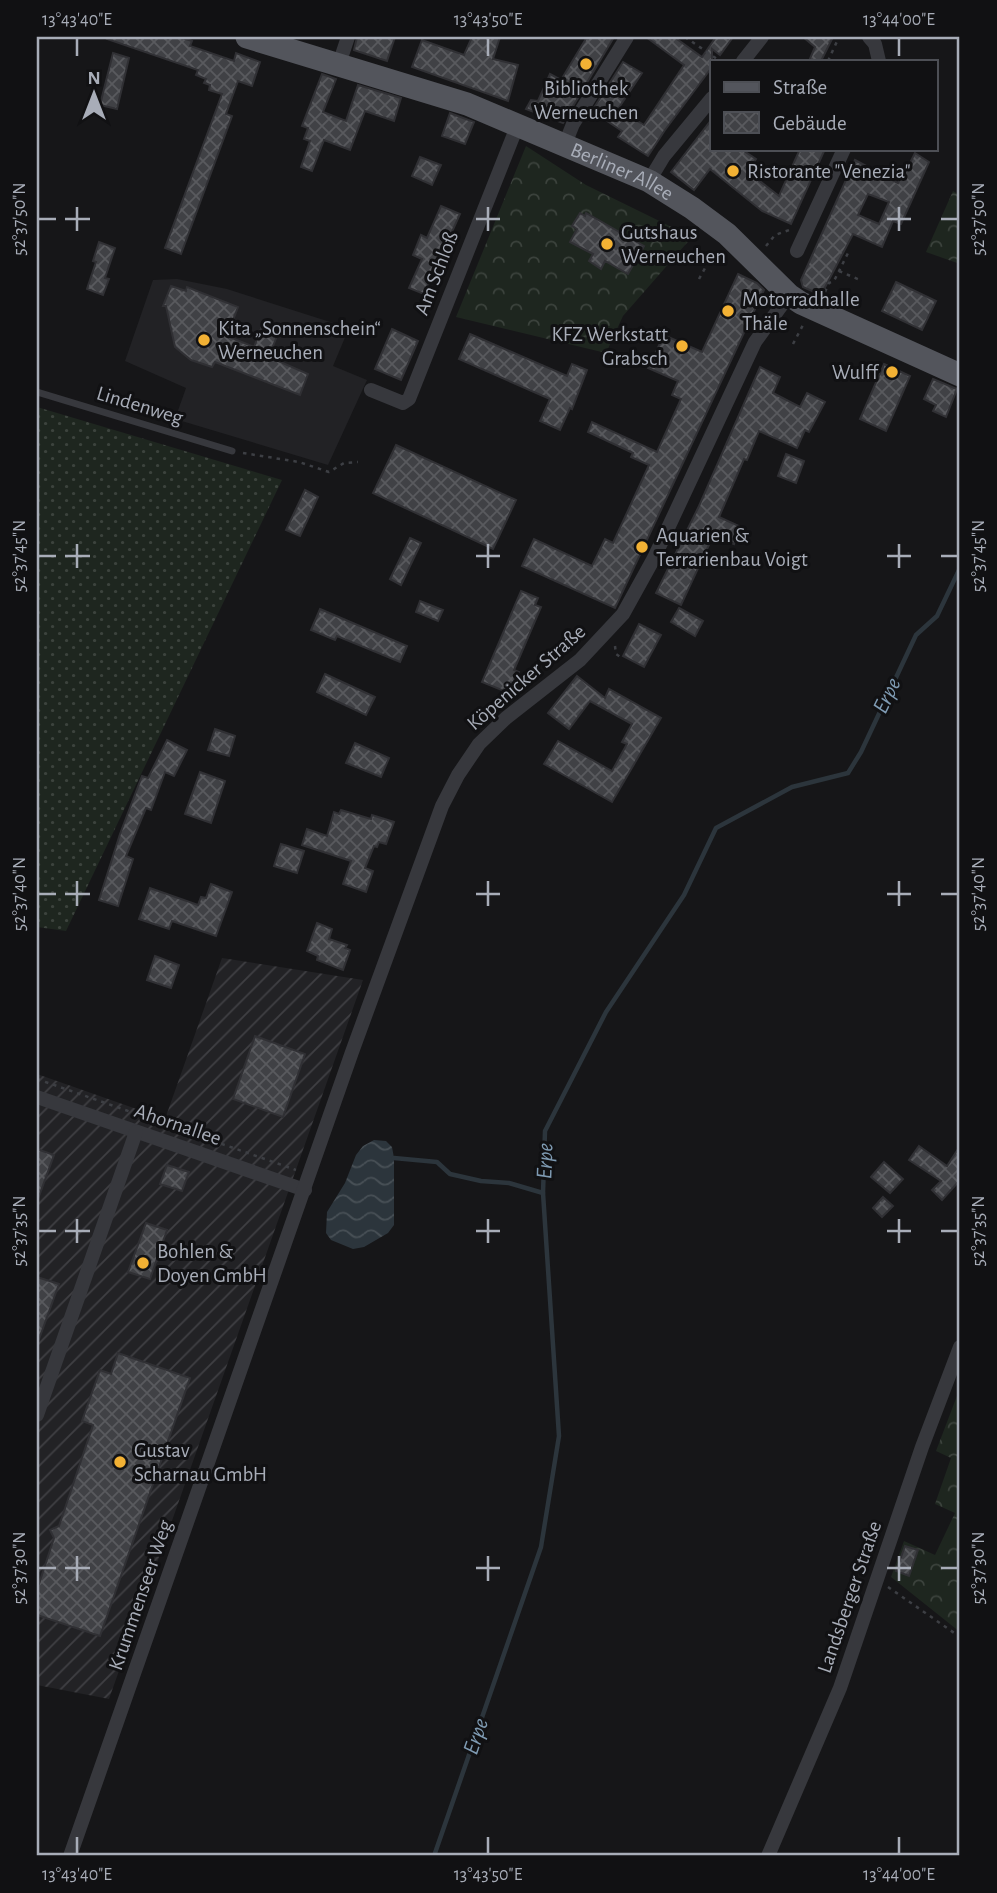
<svg xmlns="http://www.w3.org/2000/svg" width="997" height="1893" viewBox="0 0 997 1893" font-family="'Alegreya Sans',sans-serif">
	<style>
		.built { fill: #222225 }
		.industrial { fill: url(#industrial-furrows) }
		.grass { fill: url(#grass-dots) }
		.forest { fill: url(#forest-crowns) }
		.water { fill: url(#water-waves) }
		.lines { fill: none; stroke-linecap: round; stroke-linejoin: round }
		.stream { stroke: #2c353c; stroke-width: 4.5 }
		.building { fill: url(#building-cross-hatch); stroke: #303034; stroke-width: 2; fill-rule: evenodd }
		.path { stroke: #3d3f44; stroke-width: 2.5; stroke-dasharray: 3.5 5; stroke-linecap: butt }
		.lane { stroke: #37383d; stroke-width: 7 }
		.street { stroke: #37383d; stroke-width: 14 }
		.primary { stroke: #53555c; stroke-width: 23 }
		.ticks { fill: none; stroke: #a8adb8; stroke-width: 2.5 }
		.poi-dot { fill: #f2b134; stroke: #111113; stroke-width: 2.5 }
		.labels { text-anchor: middle; stroke-width: 6; stroke-linejoin: round; paint-order: stroke }
		.poi-label { font-size: 21px; fill: #a8adb8; stroke: #111113; text-anchor: start }
		.street-label { font-size: 21px; fill: #a8adb8; stroke: #111113 }
		.water-label { font-size: 23px; font-style: italic; fill: #7f9bb3; stroke: #111113 }
		.neatline { fill: none; stroke: #a8adb8; stroke-width: 2.5 }
		.ticks-label { font-size: 18px; text-anchor: middle; fill: #a8adb8 }
	</style>
	<defs>
		<pattern id="industrial-furrows" width="10" height="10" patternUnits="userSpaceOnUse" patternTransform="scale(1.75)"><rect width="10" height="10" fill="#222225"/><path d="M-1 1l2-2M0 10L10 0M9 11l2-2" fill="none" stroke="#3f3f43"/></pattern>
		<pattern id="grass-dots" width="8" height="8" patternUnits="userSpaceOnUse" patternTransform="scale(1.75)"><rect width="8" height="8" fill="#1e261f"/><path d="M2 2h.1M6 6h.1" fill="none" stroke="#3c433d" stroke-width="1.8" stroke-linecap="round"/></pattern>
		<pattern id="forest-crowns" width="20" height="18" patternUnits="userSpaceOnUse" patternTransform="scale(1.75)"><rect width="20" height="18" fill="#1e261f"/><path d="M2 6a3 3 0 1 1 6 0M12 15a3 3 0 1 1 6 0" fill="none" stroke="#3c433d"/></pattern>
		<pattern id="water-waves" width="16" height="10" patternUnits="userSpaceOnUse" patternTransform="scale(1.75)"><rect width="16" height="10" fill="#2c353c"/><path d="M0 5q4-4 8 0t8 0" fill="none" stroke="#485056"/></pattern>
		<pattern id="building-cross-hatch" width="8" height="8" patternUnits="userSpaceOnUse" patternTransform="scale(1.75)"><rect width="8" height="8" fill="#404145"/><path d="M0 0l8 8M0 8l8-8" fill="none" stroke="#595a5e"/></pattern>
	</defs>
	<rect width="100%" height="100%" fill="#161618"/>
	<polygon class="built" points="177,279 227,289 349,328 333,366 367,380 328,465 175,419 186,388 125,361 153,280"/>
	<polygon class="industrial" points="222,958 363,980 109,1699 37,1685 37,1074 165,1119"/>
	<polygon class="grass" points="37,407 282,480 66,931 37,927"/>
	<g class="forest">
		<polygon points="526,146 586,185 692,237 623,316 606,353 456,317"/>
		<polygon points="953,191 960,195 960,264 926,252"/>
		<polygon points="960,1388 960,1632 891,1577 904,1541 935,1555 955,1513 935,1504 951,1458 936,1451"/>
	</g>
	<polygon class="water" points="374,1140 386,1141 392,1147 394,1158 394,1225 388,1233 364,1247 353,1249 331,1240 326,1233 327,1212 345,1183 356,1155 363,1146"/>
	<g class="lines">
		<g class="stream">
			<polyline points="394,1158 437,1162 450,1174 481,1181 509,1183 543,1193"/>
			<polyline points="434,1856 541,1547 559,1436 543,1193 545,1131 606,1012 684,895 716,828 792,787 848,773 861,752 916,635 937,616 960,568"/>
		</g>
	</g>
	<g class="building">
		<polygon points="108,37 179,37 192,41 190,46 234,61 236,53 260,62 252,86 238,81 226,114 232,116 181,254 165,248 222,94 209,90 210,85 204,83 206,79 196,75 198,70 107,39"/>
		<polygon points="357,37 395,37 387,61 354,50"/>
		<polygon points="472,37 500,37 493,59 518,65 508,101 412,67 422,40 464,55"/>
		<polygon points="587,37 614,37 563,123 526,109 531,100 538,101 550,74 561,80"/>
		<polygon points="646,37 674,37 702,57 716,37 733,37 720,55 712,49 712,67 665,130 648,156 618,137 622,131 592,111 623,62 642,73 618,109 644,125 684,65"/>
		<polygon points="803,37 833,37 821,61 809,61 815,47"/>
		<polygon points="113,53 129,58 117,109 100,105"/>
		<polygon points="322,74 336,79 323,112 346,121 358,85 401,98 394,121 365,111 350,150 324,140 312,171 301,167 310,141 304,139 308,128 302,126"/>
		<polygon points="450,113 474,122 465,144 442,136"/>
		<polygon points="712,119 712,149 741,149 756,159 748,172 779,196 800,149 825,149 791,224 762,211 710,169 694,190 671,172"/>
		<path d="M 915,153 L 929,162 L 901,224 L 893,221 L 882,247 L 853,234 L 821,295 L 803,287 L 801,280 L 855,160 L 898,183 L 907,164 L 909,165 ZM 868,194 L 889,202 L 879,224 L 858,215 Z"/>
		<polygon points="420,157 441,165 432,185 412,176"/>
		<polygon points="441,206 460,214 424,294 409,288 422,259 413,255 421,235 427,238"/>
		<polygon points="580,213 585,216 586,213 644,246 628,274 605,261 601,269 589,261 593,254 570,242 577,229 572,226"/>
		<polygon points="99,242 115,248 105,278 109,279 103,295 87,289 96,262 93,261"/>
		<polygon points="738,274 757,283 764,290 615,608 522,566 534,539 592,566 605,539 613,543 649,465 631,457 633,453 588,432 592,422 657,452 681,399 672,395 678,381 648,368 664,335 702,352"/>
		<polygon points="896,282 936,301 922,330 882,311"/>
		<polygon points="171,286 186,291 187,287 238,307 227,336 254,347 262,326 278,333 269,357 308,374 300,395 215,362 212,367 191,360 175,347 166,306 163,306"/>
		<polygon points="392,329 418,341 401,380 375,369"/>
		<polygon points="470,334 567,376 572,364 587,370 572,409 570,408 560,430 540,421 550,399 459,359"/>
		<polygon points="884,364 910,376 886,431 860,419"/>
		<polygon points="760,367 780,377 773,393 800,407 807,393 825,402 809,432 805,430 797,448 759,431 747,460 744,459 719,517 741,527 734,544 714,534 681,605 656,593 699,506"/>
		<polygon points="933,379 957,389 946,417 933,411 936,405 924,399"/>
		<polygon points="396,445 516,500 493,549 373,493"/>
		<polygon points="786,454 804,461 796,483 778,476"/>
		<polygon points="305,490 318,497 300,536 286,530"/>
		<polygon points="410,538 421,543 401,585 390,579"/>
		<polygon points="521,591 538,598 535,605 541,607 514,670 519,672 509,693 482,682"/>
		<polygon points="420,601 443,610 438,621 416,612"/>
		<polygon points="679,608 703,621 695,636 671,622"/>
		<polygon points="320,609 407,646 400,662 337,636 335,640 311,630"/>
		<polygon points="639,624 661,635 644,667 623,656"/>
		<polygon points="325,674 375,697 366,715 317,692"/>
		<polygon points="577,676 605,698 609,689 661,718 612,802 544,764 558,741 612,771 627,744 622,742 632,724 590,701 569,729 548,713"/>
		<polygon points="215,729 235,736 229,756 208,750"/>
		<polygon points="167,740 187,750 174,776 165,772 151,810 146,808 126,856 133,859 118,906 99,900 120,834 142,776 148,778"/>
		<polygon points="355,743 389,758 381,777 346,763"/>
		<polygon points="200,772 225,781 211,823 185,814"/>
		<polygon points="341,810 371,819 372,815 394,822 386,844 379,842 377,847 374,846 365,868 373,871 366,892 343,884 351,861 302,845 307,829 327,836 334,812 339,814"/>
		<polygon points="281,844 304,851 297,873 274,866"/>
		<polygon points="211,884 232,892 216,936 172,921 169,929 139,919 150,888 198,905 201,897 206,898"/>
		<polygon points="317,923 332,929 329,939 347,945 345,948 350,950 343,970 317,960 318,956 307,951"/>
		<polygon points="155,956 179,965 171,988 147,980"/>
		<polygon points="255,1036 305,1054 283,1117 233,1099"/>
		<polygon points="919,1146 947,1166 960,1146 960,1180 942,1200 932,1190 941,1181 909,1160"/>
		<polygon points="37,1149 54,1155 38,1199 37,1198"/>
		<polygon points="884,1162 903,1179 890,1193 871,1177"/>
		<polygon points="167,1165 189,1172 182,1191 160,1184"/>
		<polygon points="883,1197 893,1206 882,1217 873,1208"/>
		<polygon points="146,1223 167,1230 150,1279 128,1272"/>
		<polygon points="37,1277 59,1284 38,1342 37,1342"/>
		<polygon points="118,1353 190,1378 100,1636 37,1615 37,1590 54,1538 50,1530 59,1526 93,1425 82,1421 100,1370 111,1374"/>
		<polygon points="905,1546 918,1550 909,1576 896,1571"/>
	</g>
	<g class="lines">
		<g class="path">
			<polyline points="685,37 720,61"/>
			<polyline points="828,61 839,37"/>
			<polyline points="766,246 775,235 792,229"/>
			<polyline points="839,271 860,280"/>
			<polyline points="699,279 710,259 718,252"/>
			<polyline points="825,292 829,283 834,281 848,253"/>
			<polyline points="793,344 803,325"/>
			<polyline points="243,453 299,462 329,472 344,463 358,462"/>
			<polyline points="615,646 616,654 622,658"/>
			<polyline points="37,1079 296,1170"/>
			<polyline points="888,1587 960,1637"/>
		</g>
		<polyline class="lane" points="37,392 232,451"/>
		<g class="street">
			<polyline points="869,37 875,44 879,61"/>
			<polyline points="743,61 762,37"/>
			<polyline points="339,64 348,37"/>
			<polyline points="565,144 573,124 627,37"/>
			<polyline points="649,181 664,156 712,98"/>
			<polyline points="797,251 844,149"/>
			<polyline points="371,390 403,403 409,399 518,124"/>
			<polyline points="37,1097 305,1190"/>
			<polyline points="37,1415 136,1132"/>
			<polyline points="70,1856 352,1052 442,806 458,775 479,744 506,718 580,660 623,614 654,558 755,342 789,295"/>
			<polyline points="768,1856 840,1688 922,1447 960,1347"/>
		</g>
		<path class="primary" id="s1" d="M 247,37 L 467,104 L 649,181 L 692,208 L 727,234 L 789,295 L 801,303 L 960,375"/>
	</g>
	<path class="ticks" d="M 77,38 L 77,56M 488,38 L 488,56M 899,38 L 899,56M 77,207 L 77,231M 488,207 L 488,231M 899,207 L 899,231M 38,219 L 56,219M 65,219 L 90,219M 476,219 L 500,219M 887,219 L 911,219M 941,219 L 958,219M 77,544 L 77,568M 488,544 L 488,568M 899,544 L 899,568M 38,556 L 56,556M 65,556 L 90,556M 476,556 L 500,556M 887,556 L 911,556M 941,556 L 958,556M 77,881 L 77,906M 488,881 L 488,906M 899,881 L 899,906M 38,894 L 56,894M 65,894 L 90,894M 476,894 L 500,894M 887,894 L 911,894M 941,894 L 958,894M 77,1219 L 77,1243M 488,1219 L 488,1243M 899,1219 L 899,1243M 38,1231 L 56,1231M 65,1231 L 90,1231M 476,1231 L 500,1231M 887,1231 L 911,1231M 941,1231 L 958,1231M 77,1556 L 77,1581M 488,1556 L 488,1581M 899,1556 L 899,1581M 38,1568 L 56,1568M 65,1568 L 90,1568M 476,1568 L 500,1568M 887,1568 L 911,1568M 941,1568 L 958,1568M 77,1837 L 77,1854M 488,1837 L 488,1854M 899,1837 L 899,1854"/>
	<g class="poi-dot">
		<circle cx="586" cy="64" r="7"/>
		<circle cx="733" cy="171" r="7"/>
		<circle cx="607" cy="244" r="7"/>
		<circle cx="728" cy="311" r="7"/>
		<circle cx="204" cy="340" r="7"/>
		<circle cx="682" cy="346" r="7"/>
		<circle cx="892" cy="372" r="7"/>
		<circle cx="642" cy="547" r="7"/>
		<circle cx="143" cy="1263" r="7"/>
		<circle cx="120" cy="1462" r="7"/>
	</g>
	<g class="labels">
		<g class="poi-label">
			<text x="586" y="95" text-anchor="middle">Bibliothek<tspan x="586" dy="24">Werneuchen</tspan></text>
			<text x="747" y="178">Ristorante "Venezia"</text>
			<text x="621" y="239">Gutshaus<tspan x="621" dy="24">Werneuchen</tspan></text>
			<text x="742" y="306">Motorradhalle<tspan x="742" dy="24">Thäle</tspan></text>
			<text x="218" y="335">Kita „Sonnenschein“<tspan x="218" dy="24">Werneuchen</tspan></text>
			<text x="668" y="341" text-anchor="end">KFZ Werkstatt<tspan x="668" dy="24">Grabsch</tspan></text>
			<text x="878" y="379" text-anchor="end">Wulff</text>
			<text x="656" y="542">Aquarien &amp;<tspan x="656" dy="24">Terrarienbau Voigt</tspan></text>
			<text x="157" y="1258">Bohlen &amp;<tspan x="157" dy="24">Doyen GmbH</tspan></text>
			<text x="134" y="1457">Gustav<tspan x="134" dy="24">Scharnau GmbH</tspan></text>
		</g>
		<g class="street-label">
			<text dy="7" stroke="none"><textPath href="#s1" startOffset="399">Berliner Allee</textPath></text>
			<text transform="translate(436 273) rotate(-69)" y="7">Am Schloß</text>
			<text transform="translate(140 405) rotate(17)" y="7">Lindenweg</text>
			<text transform="translate(526 677) rotate(-41)" y="7">Köpenicker Straße</text>
			<text transform="translate(178 1124) rotate(19)" y="7">Ahornallee</text>
			<text transform="translate(140 1595) rotate(-71)" y="7">Krummenseer Weg</text>
			<text transform="translate(849 1597) rotate(-71)" y="7">Landsberger Straße</text>
		</g>
		<g class="water-label">
			<text transform="translate(886 695) rotate(-64)" y="8">Erpe</text>
			<text transform="translate(544 1161) rotate(-88)" y="8">Erpe</text>
			<text transform="translate(475 1736) rotate(-71)" y="8">Erpe</text>
		</g>
	</g>
	<rect width="997" height="1893" fill="none" stroke="#111113" stroke-width="77"/>
	<rect x="710" y="60" width="228" height="91" fill="#111113" stroke="#4d4f55" stroke-width="2"/>
	<rect x="724" y="82" width="35" height="10" fill="#53555c" stroke="#4d4f55" stroke-width="2"/>
	<text x="773" y="94" font-size="21" fill="#a8adb8">Straße</text>
	<rect x="724" y="112" width="35" height="21" fill="url(#building-cross-hatch)" stroke="#4d4f55" stroke-width="2"/>
	<text x="773" y="130" font-size="21" fill="#a8adb8">Gebäude</text>
	<g transform="translate(94 94)" stroke="#111113" stroke-width="5" paint-order="stroke">
	<path d="M0-5L12 26L0 18L-12 26Z" fill="#a8adb8"/>
	<text y="-10" font-size="19" font-weight="bold" text-anchor="middle" fill="#a8adb8">N</text>
	</g>
	<rect x="38" y="38" width="920" height="1816" class="neatline"/>
	<g class="ticks-label">
		<text x="77" y="25">13°43'40"E</text>
		<text x="488" y="25">13°43'50"E</text>
		<text x="899" y="25">13°44'00"E</text>
		<text transform="translate(19 219) rotate(-90)" y="6">52°37'50"N</text>
		<text transform="translate(978 219) rotate(-90)" y="6">52°37'50"N</text>
		<text transform="translate(19 556) rotate(-90)" y="6">52°37'45"N</text>
		<text transform="translate(978 556) rotate(-90)" y="6">52°37'45"N</text>
		<text transform="translate(19 894) rotate(-90)" y="6">52°37'40"N</text>
		<text transform="translate(978 894) rotate(-90)" y="6">52°37'40"N</text>
		<text transform="translate(19 1231) rotate(-90)" y="6">52°37'35"N</text>
		<text transform="translate(978 1231) rotate(-90)" y="6">52°37'35"N</text>
		<text transform="translate(19 1568) rotate(-90)" y="6">52°37'30"N</text>
		<text transform="translate(978 1568) rotate(-90)" y="6">52°37'30"N</text>
		<text x="77" y="1880">13°43'40"E</text>
		<text x="488" y="1880">13°43'50"E</text>
		<text x="899" y="1880">13°44'00"E</text>
	</g>
</svg>
